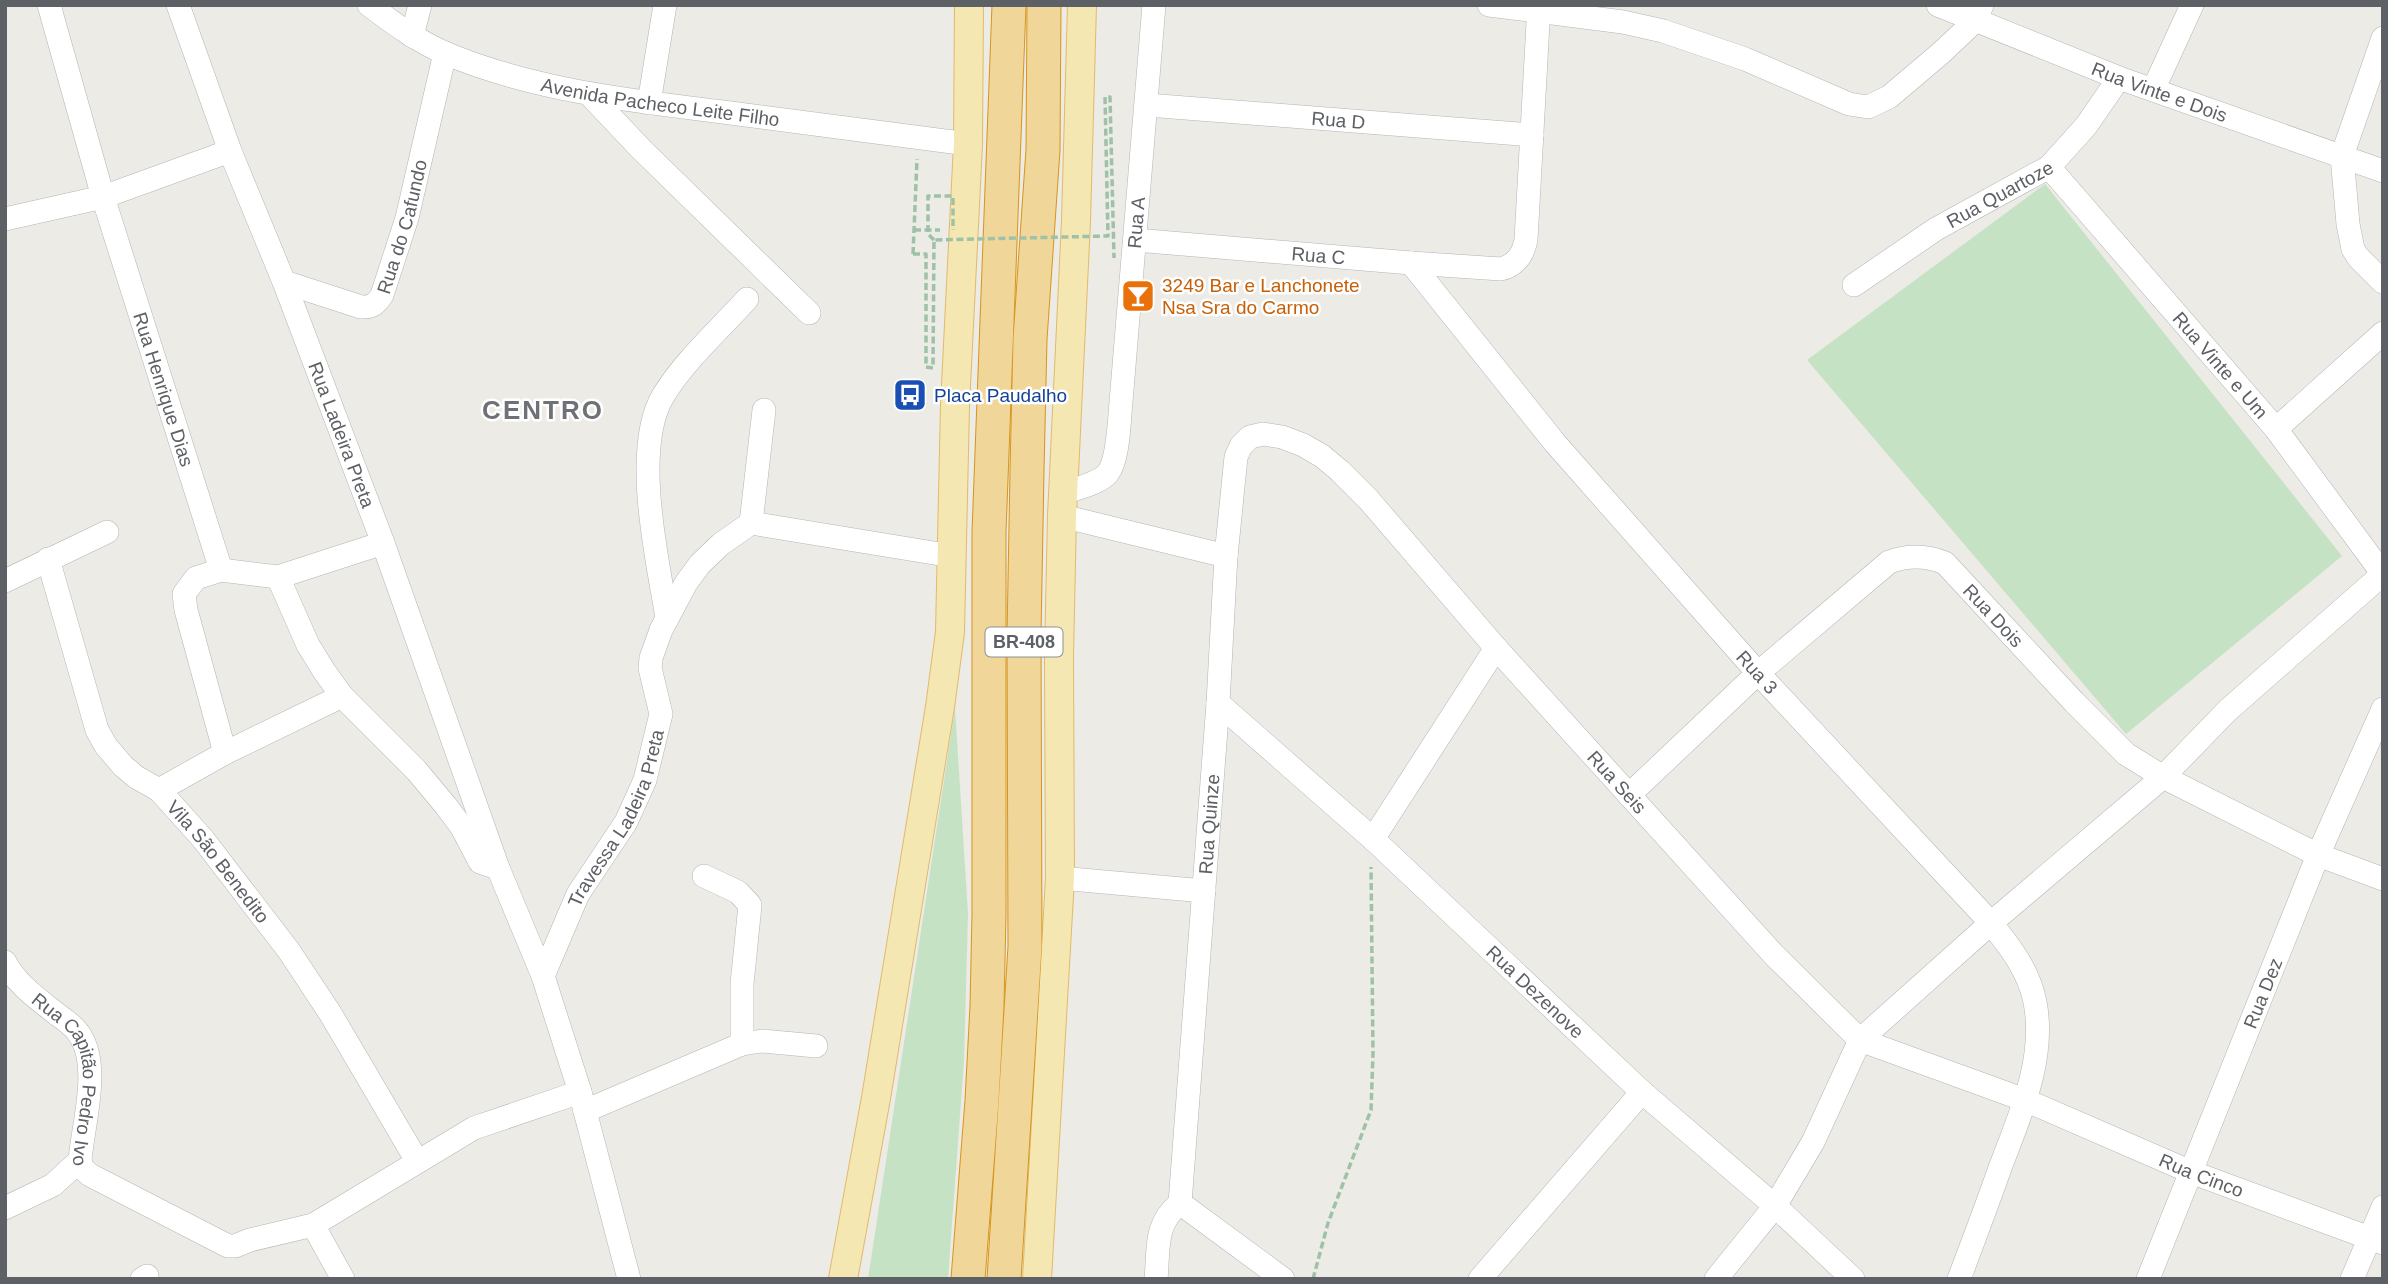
<svg xmlns="http://www.w3.org/2000/svg" width="2388" height="1284" viewBox="0 0 2388 1284" font-family="Arial,sans-serif">
	<style>
		.green { fill: #c6e2c5 }
		.lines { fill: none; stroke-linecap: round; stroke-linejoin: round }
		.minor-casing { stroke: #b2b5b8; stroke-width: 24 }
		.major-casing { stroke: #e1ba6b; stroke-width: 30 }
		.highway-casing { stroke: #d8941b; stroke-width: 35 }
		.path { stroke: #9ec2a7; stroke-width: 3.5; stroke-dasharray: 7 3.5; stroke-linecap: butt }
		.minor { stroke: #fff; stroke-width: 23 }
		.major { stroke: #f5e7b2; stroke-width: 28 }
		.highway { stroke: #f0d699; stroke-width: 33 }
		.path-bridge { stroke: #9ec2a7; stroke-width: 3.5; stroke-dasharray: 7 3.5; stroke-linecap: butt }
		.labels { text-anchor: middle; stroke-width: 5; stroke-linejoin: round; paint-order: stroke }
		.shield { fill: #fff; stroke: #8e9092; stroke-width: 2 }
		.shield-label { font-size: 18px; font-weight: bold; fill: #5d6064 }
		.street-label { font-size: 19px; fill: #5d6064; stroke: #fff }
		.food-label { font-size: 19px; fill: #c56008; stroke: #fff; text-anchor: start }
		.transit-label { font-size: 19px; fill: #164399; stroke: #fff; text-anchor: start }
		.district-label { font-size: 26px; font-weight: bold; letter-spacing: 2px; fill: #6e7276; stroke: #fff }
	</style>
	<rect width="100%" height="100%" fill="#edebe5"/>
	<g class="green">
		<polygon points="2045,184 2342,556 2126,734 1807,360"/>
		<polygon points="955,708 968,914 964,1061 948,1279 868,1279"/>
	</g>
	<g class="lines">
		<defs>
			<g id="minor">
				<path id="s1" d="M 49,5 L 103,197 L 221,570 L 196,578 L 184,594 L 186,610 L 225,753"/>
				<path id="s2" d="M 178,5 L 230,151 L 284,282 L 383,543 L 498,868"/>
				<path id="s3" d="M 369,5 C 393,23 417,41 445,53 C 530,89 624,100 715,111 C 799,122 884,133 968,144"/>
				<polyline points="1489,5 1623,22 1663,31 1745,59 1849,104 1868,107 1889,97 1941,53 1976,20 1982,5"/>
				<path id="s4" d="M 1938,5 L 2119,78 L 2383,171"/>
				<polyline points="412,36 420,5"/>
				<polyline points="2383,38 2342,156 2348,224 2353,249 2358,257 2383,282"/>
				<polyline points="2154,88 2192,5"/>
				<polyline points="589,94 641,149 809,313"/>
				<polyline points="649,103 665,5"/>
				<path id="s5" d="M 1147,105 L 1532,135"/>
				<path id="s6" d="M 2049,167 L 2276,429 L 2383,574"/>
				<polyline points="5,219 103,197 230,151"/>
				<path id="s7" d="M 1135,240 L 1411,263 L 1501,269 C 1516,265 1523,255 1526,240 L 1539,5"/>
				<path id="s8" d="M 1411,263 L 1555,443 L 1758,673 L 1991,923 C 2010,947 2029,971 2035,1002 C 2046,1059 2020,1115 2000,1168 C 1987,1205 1973,1242 1959,1279"/>
				<path id="s9" d="M 284,282 L 361,307 C 372,308 377,303 382,295 L 407,218 L 445,53"/>
				<path id="s10" d="M 1854,285 L 1936,229 L 2049,167 L 2086,126 L 2119,78"/>
				<polyline points="2276,429 2383,333"/>
				<path id="s11" d="M 1062,494 C 1076,488 1099,484 1108,473 C 1119,458 1119,420 1121,402 L 1154,5"/>
				<polyline points="1062,516 1226,556"/>
				<polyline points="751,523 764,410"/>
				<path id="s12" d="M 48,559 L 97,730 L 106,746 L 123,766 L 136,777 L 159,790 L 203,839 L 289,951 L 330,1013 L 417,1161"/>
				<polyline points="221,570 278,577 383,543"/>
				<polyline points="278,577 308,645 324,671 342,696 416,770 446,806 461,826 480,862 498,868 543,976"/>
				<polyline points="5,581 107,532"/>
				<path d="M 667,617 C 657,559 632,448 663,396 C 684,361 720,329 747,299"/>
				<path id="s13" d="M 1218,703 L 1373,839 L 1642,1092 L 1775,1206 L 1853,1279"/>
				<polyline points="159,790 225,753 342,696"/>
				<path id="s14" d="M 1629,795 L 1758,673 L 1889,562 C 1908,555 1926,555 1945,563 L 2074,702 L 2126,754 L 2163,777 L 2318,855 L 2383,879"/>
				<polyline points="1373,839 1496,648"/>
				<polyline points="704,876 738,892 750,905 742,984 742,1044"/>
				<polyline points="1060,878 1204,891"/>
				<path id="s15" d="M 5,962 C 17,985 38,999 58,1015 C 67,1021 76,1028 81,1037 C 100,1068 83,1125 80,1160 L 82,1168 L 90,1175 L 228,1246 L 235,1246 L 250,1240 L 313,1225 L 474,1128 L 580,1092"/>
				<polyline points="585,1111 742,1044 762,1041 816,1046"/>
				<path id="s16" d="M 1180,1203 L 1218,703 L 1226,556 L 1236,457 L 1241,446 L 1250,437 L 1263,434 L 1282,437 L 1303,445 L 1322,456 L 1340,471 L 1368,499 L 1496,648 L 1774,955 L 1860,1040 L 2025,1100 L 2191,1172 L 2383,1243"/>
				<polyline points="1180,1203 1283,1279"/>
				<polyline points="5,1208 53,1185 80,1160"/>
				<polyline points="313,1225 343,1279"/>
				<polyline points="142,1279 147,1276"/>
				<path id="s17" d="M 629,1279 L 580,1092 L 543,976 L 578,894 L 626,822 L 645,780 L 661,714 L 650,668 L 651,658 L 661,630 L 686,583 L 700,564 L 721,544 L 751,523 L 952,556"/>
				<path d="M 1156,1279 C 1159,1248 1154,1224 1180,1203"/>
				<polyline points="1480,1279 1642,1092"/>
				<polyline points="1716,1279 1775,1206 1813,1142 1860,1040 1991,923 2163,777 2228,710 2383,574"/>
				<path id="s18" d="M 2148,1279 L 2318,855 L 2383,709"/>
				<polyline points="2352,1279 2383,1207"/>
			</g>
			<g id="major">
				<polyline points="843,1279 876,1098 940,707 950,632 955,405 968,144 969,5"/>
				<polyline points="1037,1279 1060,878 1059,655 1062,516 1076,221 1082,5"/>
			</g>
			<g id="highway">
				<polyline points="968,1279 982,1101 987,1006 989,914 989,532 1009,5"/>
				<polyline points="1004,1279 1025,947 1024,635 1027,471 1030,339 1043,150 1044,5"/>
			</g>
		</defs>
		<use href="#minor" class="minor-casing"/>
		<use href="#major" class="major-casing"/>
		<use href="#highway" class="highway-casing"/>
		<g class="path">
			<polyline points="914,230 940,230"/>
			<polyline points="913,254 917,159"/>
			<polyline points="1313,1279 1328,1223 1371,1110 1373,1054 1371,867"/>
		</g>
		<use href="#minor" class="minor"/>
		<use href="#major" class="major"/>
		<use href="#highway" class="highway"/>
		<g class="path-bridge">
			<polyline points="934,240 928,234 928,196 953,196 953,230"/>
			<polyline points="913,254 926,254 926,367 933,368 934,240 1108,236 1105,97 1110,97 1114,258"/>
		</g>
	</g>
	<defs>
		<symbol id="bar-square" viewBox="-11 -11 22 22"><rect x="-9" y="-9" width="18" height="18" rx="4" fill="#e8710a" stroke="#fff"/><path d="M-6-5H6L.8 .8V4.5H3.5V6h-7V4.5H-.8V.8Z" fill="#fff"/></symbol>
		<symbol id="bus-square" viewBox="-11 -11 22 22"><rect x="-9" y="-9" width="18" height="18" rx="4" fill="#1a4fb4" stroke="#fff"/><path d="M-5-6H5V4H4V6H2V4H-2V6H-4V4H-5ZM-3.5-4V0h7V-4ZM-3.5 1.2v1.5H-2V1.2ZM2 1.2v1.5H3.5V1.2Z" fill="#fff"/></symbol>
	</defs>
	<g fill-rule="evenodd">
		<use href="#bar-square" x="1119" y="277" width="38" height="38"/>
		<use href="#bus-square" x="891" y="376" width="38" height="38"/>
	</g>
	<g class="labels">
		<rect class="shield" x="985.5" y="627.5" width="77" height="29" rx="5"/>
		<g class="shield-label">
			<text x="1024" y="648">BR-408</text>
		</g>
		<g class="street-label">
			<text dy="7" stroke="none"><textPath href="#s4" startOffset="238">Rua Vinte e Dois</textPath></text>
			<text dy="7" stroke="none"><textPath href="#s3" startOffset="312">Avenida Pacheco Leite Filho</textPath></text>
			<text dy="7" stroke="none"><textPath href="#s5" startOffset="192">Rua D</textPath></text>
			<text dy="7" stroke="none"><textPath href="#s10" startOffset="172">Rua Quartoze</textPath></text>
			<text dy="7" stroke="none"><textPath href="#s11" startOffset="304">Rua A</textPath></text>
			<text dy="7" stroke="none"><textPath href="#s9" startOffset="178">Rua do Cafundo</textPath></text>
			<text dy="7" stroke="none"><textPath href="#s7" startOffset="184">Rua C</textPath></text>
			<text dy="7" stroke="none"><textPath href="#s6" startOffset="262">Rua Vinte e Um</textPath></text>
			<text dy="7" stroke="none"><textPath href="#s1" startOffset="401">Rua Henrique Dias</textPath></text>
			<text dy="7" stroke="none"><textPath href="#s2" startOffset="460">Rua Ladeira Preta</textPath></text>
			<text dy="7" stroke="none"><textPath href="#s14" startOffset="478">Rua Dois</textPath></text>
			<text dy="7" stroke="none"><textPath href="#s8" startOffset="536">Rua 3</textPath></text>
			<text dy="7" stroke="none"><textPath href="#s16" startOffset="1290">Rua Seis</textPath></text>
			<text dy="7" stroke="none"><textPath href="#s17" startOffset="490">Travessa Ladeira Preta</textPath></text>
			<text dy="7" stroke="none"><textPath href="#s16" startOffset="380">Rua Quinze</textPath></text>
			<text dy="7" stroke="none"><textPath href="#s12" startOffset="359">Vila São Benedito</textPath></text>
			<text dy="7" stroke="none"><textPath href="#s13" startOffset="429">Rua Dezenove</textPath></text>
			<text dy="7" stroke="none"><textPath href="#s18" startOffset="308">Rua Dez</textPath></text>
			<text dy="7" stroke="none"><textPath href="#s15" startOffset="142">Rua Capitão Pedro Ivo</textPath></text>
			<text dy="7" stroke="none"><textPath href="#s16" startOffset="2012">Rua Cinco</textPath></text>
		</g>
		<g class="food-label">
			<text x="1162" y="292">3249 Bar e Lanchonete<tspan x="1162" dy="22">Nsa Sra do Carmo</tspan></text>
		</g>
		<g class="transit-label">
			<text x="934" y="402">Placa Paudalho</text>
		</g>
		<g class="district-label">
			<text x="543" y="419">CENTRO</text>
		</g>
	</g>
	<rect width="2388" height="1284" fill="none" stroke="#5d6064" stroke-width="14"/>
</svg>
